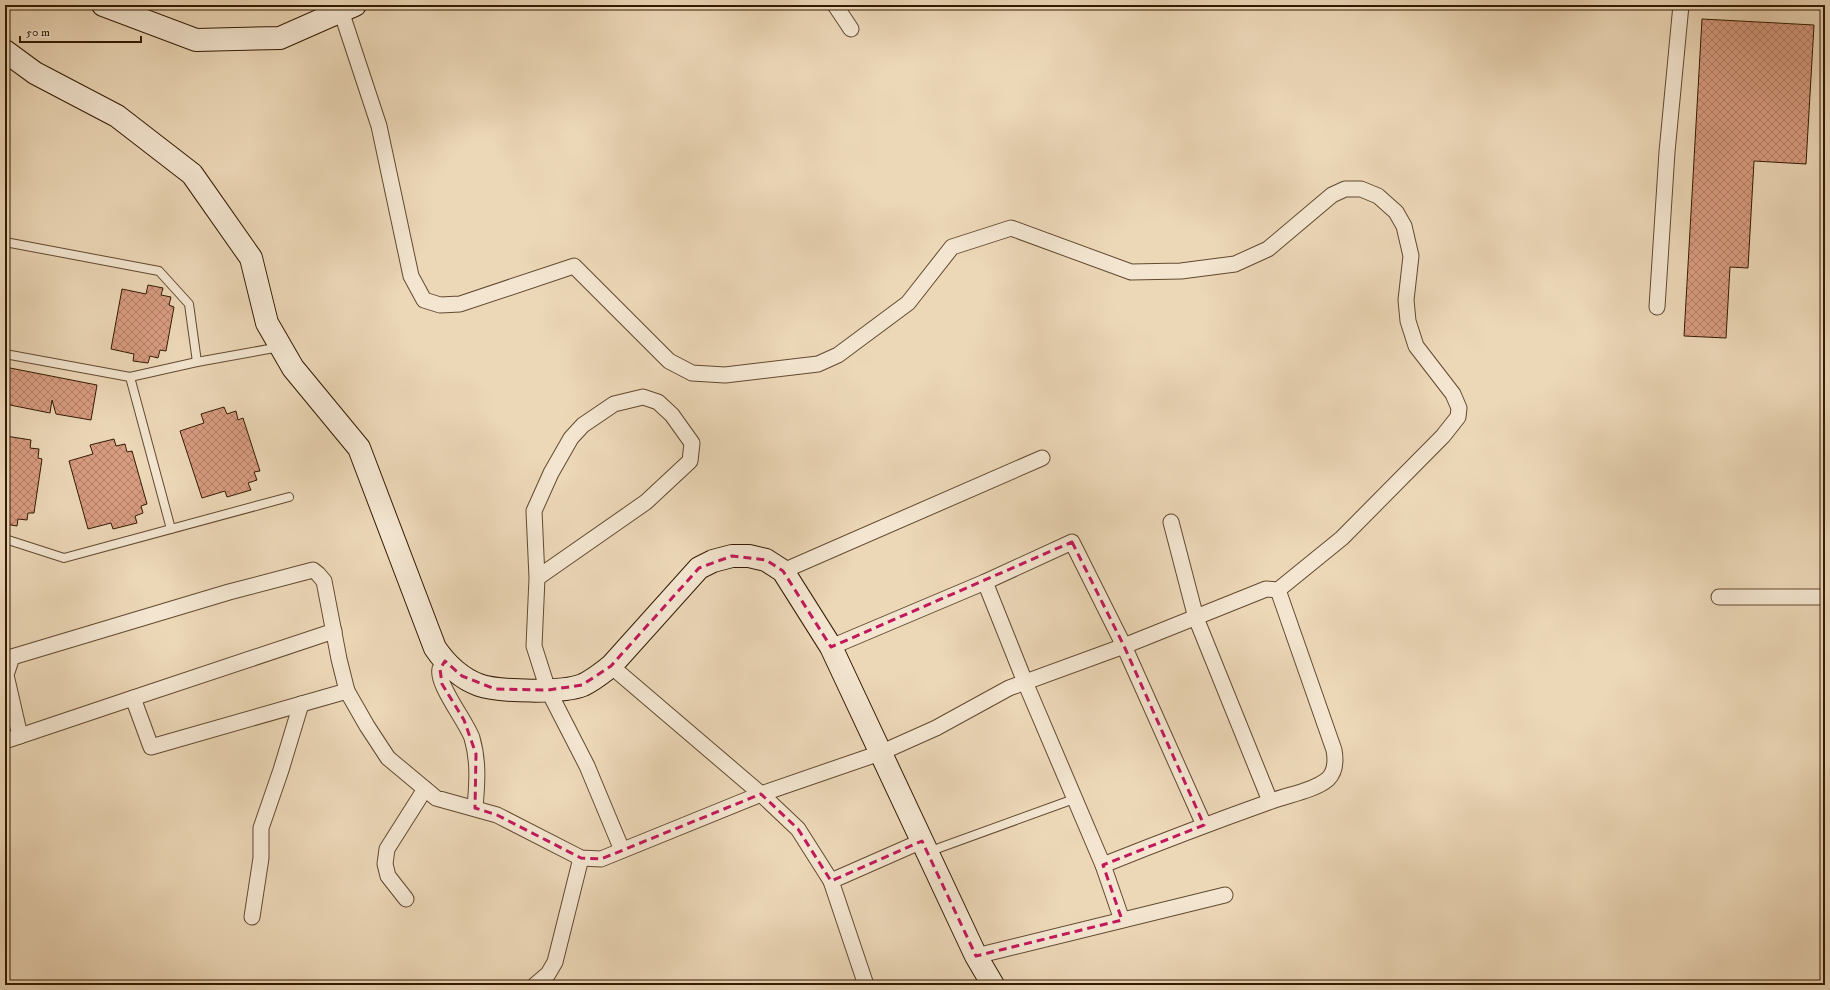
<svg xmlns="http://www.w3.org/2000/svg" width="1830" height="990" viewBox="0 0 1830 990" font-family="'IM FELL DW Pica',serif">
	<style>
		.building { fill: url(#building-cross-hatch); stroke: #341a02 }
		.lines { fill: none; stroke-linecap: round; stroke-linejoin: round }
		.lane-casing { stroke: #62492f; stroke-width: 10 }
		.street-casing { stroke: #62492f; stroke-width: 17 }
		.secondary-casing { stroke: #341a02; stroke-width: 24 }
		.lane { stroke: #f3e5d0; stroke-width: 8 }
		.street { stroke: #f3e5d0; stroke-width: 15 }
		.secondary { stroke: #f3e5d0; stroke-width: 22 }
		.marked { fill: none; stroke: #c2185b; stroke-width: 3; stroke-dasharray: 8 5; stroke-linejoin: round }
	</style>
	<defs>
		<pattern id="building-cross-hatch" width="8" height="8" patternUnits="userSpaceOnUse"><rect width="8" height="8" fill="#d89c80"/><path d="M0 0l8 8M0 8l8-8" fill="none" stroke="#b07e67"/></pattern>
	</defs>
	<rect width="100%" height="100%" fill="#ecd7b7"/>
	<filter id="stains"><feTurbulence type="fractalNoise" baseFrequency=".005" numOctaves="4"/><feColorMatrix values="0 0 0 0 .2 0 0 0 0 .09 0 0 0 0 .02 0 0 0 .5 -.17"/></filter>
	<radialGradient id="worn" r=".72"><stop offset=".6" stop-color="#630" stop-opacity="0"/><stop offset="1" stop-color="#630" stop-opacity=".3"/></radialGradient>
	<g class="building">
		<polygon points="1702,19 1814,25 1806,164 1754,161 1748,268 1730,267 1726,338 1684,336"/>
		<polygon points="148,285 163,288 161,295 171,297 169,305 174,307 166,351 160,350 158,358 150,356 148,363 133,361 134,354 111,349 122,289 146,294"/>
		<polygon points="5,367 97,385 91,420 56,414 52,400 50,413 5,404"/>
		<polygon points="224,407 227,414 236,411 238,420 243,418 260,471 254,472 257,480 248,483 251,490 227,497 225,491 202,498 180,431 204,423 201,414"/>
		<polygon points="6,436 31,440 30,448 39,449 38,458 42,459 34,513 28,513 27,520 18,519 17,526 5,524"/>
		<polygon points="114,439 116,446 125,444 127,452 132,451 147,504 141,506 143,513 135,516 137,523 113,529 111,523 88,529 69,461 93,454 90,445"/>
	</g>
	<g class="lines">
		<defs>
			<g id="lane">
				<polyline points="5,242 159,271 189,304 197,362"/>
				<polyline points="5,354 130,377 197,362 280,347"/>
				<polyline points="130,377 171,529"/>
				<polyline points="5,539 64,558 289,497"/>
				<polyline points="928,852 1074,799"/>
			</g>
			<g id="street">
				<polyline points="835,5 851,29"/>
				<polyline points="1657,307 1667,152 1681,5"/>
				<polyline points="1171,522 1196,618 1270,801"/>
				<polyline points="783,571 1042,458"/>
				<polyline points="537,578 646,502 690,461 692,443 672,415 658,402 643,397 614,404 583,425 571,438 551,473 534,511 537,578 534,646 548,690 587,766 622,850"/>
				<polyline points="985,582 1025,682 1103,865 1122,920"/>
				<polyline points="1719,597 1825,597"/>
				<polyline points="831,647 985,582 1072,542 1124,646 1204,825"/>
				<path d="M 445,661 C 443,664 441,667 440,669 C 436,684 466,721 472,738 C 479,762 477,784 475,808"/>
				<polyline points="611,666 761,794 798,829 831,881 866,985"/>
				<polyline points="133,698 334,631"/>
				<polyline points="20,736 6,675 12,657 229,592 313,570 318,574 324,581 339,659 347,691"/>
				<polyline points="5,741 133,698 151,747 347,691 367,726 388,758 436,798 497,815 581,858 601,859 761,794 880,753 936,728 1009,688 1124,646 1266,589 1278,590 1342,538 1443,436 1458,417 1459,408 1453,394 1416,346 1408,321 1406,300 1411,256 1404,226 1396,212 1378,196 1361,189 1345,189 1332,195 1268,249 1235,264 1181,271 1131,272 1011,228 952,247 908,303 838,355 818,364 725,375 692,373 669,361 574,266 460,304 440,305 424,300 411,276 379,126 341,11"/>
				<path d="M 1103,865 C 1158,843 1213,822 1269,802 C 1286,795 1314,791 1328,779 C 1336,771 1336,761 1334,750 L 1278,590"/>
				<polyline points="831,881 922,841"/>
				<polyline points="406,899 388,876 385,864 387,849 425,789"/>
				<polyline points="252,917 261,858 261,828 281,770 301,704"/>
				<polyline points="976,956 1225,895"/>
				<polyline points="535,985 548,974 555,962 581,858"/>
			</g>
			<g id="secondary">
				<polyline points="103,5 196,40 280,38 355,5"/>
				<path d="M 5,51 L 35,73 L 117,116 L 192,174 L 251,258 L 267,323 L 293,368 L 359,448 L 435,648 C 446,664 460,678 479,685 C 499,692 564,693 583,685 C 594,680 602,673 611,666 L 699,568 L 713,561 L 732,556 L 749,556 L 766,560 L 783,571 L 831,647 L 976,956 L 993,985"/>
			</g>
		</defs>
		<use href="#lane" class="lane-casing"/>
		<use href="#street" class="street-casing"/>
		<use href="#secondary" class="secondary-casing"/>
		<use href="#lane" class="lane"/>
		<use href="#street" class="street"/>
		<use href="#secondary" class="secondary"/>
	</g>
	<path class="marked" d="M 1072,542 L 1124,646 L 1204,825 L 1103,865 L 1122,920 L 976,956 L 922,841 L 831,881 L 798,829 L 761,794 L 601,859 L 581,858 L 497,815 L 475,808 L 476,754 L 464,720 L 442,684 L 440,669 L 445,661 L 462,676 L 495,689 L 548,690 L 582,685 L 611,666 L 699,568 L 732,556 L 766,560 L 783,571 L 831,647 Z"/>
	<rect width="1830" height="990" fill="none" stroke="#ecd7b7" stroke-width="20"/>
	<rect x="6" y="6" width="1818" height="978" fill="none" stroke="#341a02" stroke-width="2"/>
	<rect x="10" y="10" width="1810" height="970" fill="none" stroke="#341a02"/>
	<path d="M20 36v6h121v-6" fill="none" stroke="#341a02" stroke-width="2"/>
	<text x="26" y="36" font-size="12" fill="#341a02" stroke="#f3e5d0" stroke-width="3" paint-order="stroke">50 m</text>
	<rect width="100%" height="100%" filter="url(#stains)"/>
	<rect width="100%" height="100%" fill="url(#worn)"/>
</svg>
